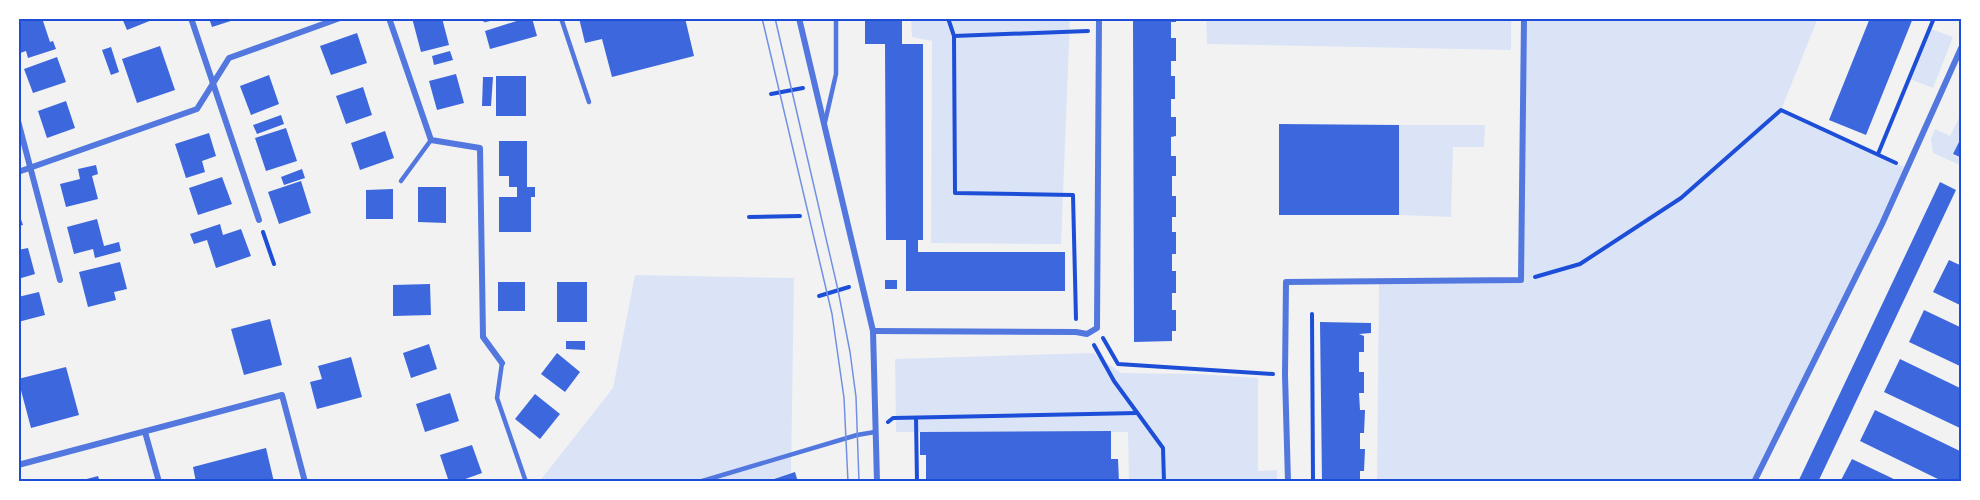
<svg xmlns="http://www.w3.org/2000/svg" width="1980" height="500" viewBox="0 0 1980 500" font-family="Overpass,sans-serif">
	<style>
		.green { fill: #dbe4f7 }
		.building { fill: #3d67dc }
		.lines { fill: none; stroke-linecap: round; stroke-linejoin: round }
		.path { stroke: #1d4ed8; stroke-width: 4 }
		.service { stroke: #5277de; stroke-width: 4.5 }
		.minor { stroke: #5277de; stroke-width: 6 }
		.tram { stroke: #7290e2; stroke-width: 1.5 }
		.neatline { fill: none; stroke: #1d4ed8; stroke-width: 2 }
	</style>
	<rect width="100%" height="100%" fill="#f2f2f2"/>
	<g class="green">
		<polygon points="911,18 1070,18 1061,244 931,243 932,41 912,37"/>
		<polygon points="1206,18 1511,18 1511,50 1207,44"/>
		<polygon points="1524,18 1818,18 1781,110 1907,168 1754,482 1377,482 1379,284 1520,280"/>
		<polygon points="1931,29 1953,37 1933,88 1910,79"/>
		<polygon points="1962,112 1962,136 1953,155 1962,159 1962,166 1933,153 1931,139 1935,129 1950,136"/>
		<polygon points="1399,125 1485,125 1484,147 1453,147 1451,217 1399,215"/>
		<polygon points="635,275 794,278 791,473 764,482 539,482 613,388"/>
		<polygon points="1093,353 1121,373 1197,374 1258,378 1258,471 1277,470 1277,482 1129,482 1128,432 896,432 895,359"/>
	</g>
	<g class="building">
		<polygon points="27,18 42,18 50,42 53,41 56,49 28,58 26,51 20,53 18,46 18,21"/>
		<polygon points="122,18 157,18 127,30"/>
		<polygon points="209,18 240,18 212,27"/>
		<polygon points="412,18 442,18 449,45 421,52"/>
		<polygon points="526,18 532,18 537,36 490,49 485,31"/>
		<polygon points="579,18 685,18 694,56 612,77 602,39 585,43"/>
		<polygon points="865,18 902,18 902,44 923,44 923,240 918,240 918,252 1065,252 1065,291 906,291 906,240 886,240 885,44 865,44"/>
		<polygon points="1133,18 1176,18 1176,22 1171,22 1171,38 1176,38 1176,61 1171,61 1171,76 1175,76 1175,99 1171,99 1171,117 1176,117 1176,136 1171,137 1171,156 1176,156 1176,176 1172,176 1172,196 1176,196 1176,217 1172,217 1172,232 1176,232 1176,254 1172,254 1172,271 1176,271 1176,293 1172,293 1172,310 1176,310 1176,331 1172,331 1172,341 1134,342"/>
		<polygon points="1870,18 1913,18 1866,135 1829,120"/>
		<polygon points="357,33 367,63 331,75 320,46"/>
		<polygon points="160,46 175,90 137,103 122,59"/>
		<polygon points="111,47 119,72 111,75 102,50"/>
		<polygon points="450,51 453,60 434,65 432,56"/>
		<polygon points="57,57 66,82 33,93 24,69"/>
		<polygon points="456,74 464,103 437,110 429,81"/>
		<polygon points="269,75 279,104 251,115 240,86"/>
		<rect x="496" y="76" width="30" height="40"/>
		<polygon points="483,77 493,77 491,106 482,106"/>
		<polygon points="363,87 372,115 346,124 336,96"/>
		<polygon points="66,101 75,128 47,138 38,111"/>
		<polygon points="281,115 284,124 257,134 253,125"/>
		<polygon points="1279,124 1399,125 1399,215 1279,215"/>
		<polygon points="286,128 297,161 266,171 255,138"/>
		<polygon points="385,131 394,158 360,170 351,143"/>
		<polygon points="209,133 216,156 202,161 205,172 186,178 175,144"/>
		<polygon points="1962,136 1962,158 1953,154"/>
		<polygon points="499,141 527,141 527,187 535,187 535,197 531,197 531,232 499,232 499,197 517,197 517,187 509,187 509,176 499,176"/>
		<polygon points="96,165 98,174 92,176 98,199 66,207 60,184 80,179 78,169"/>
		<polygon points="302,169 305,178 284,185 281,177"/>
		<polygon points="222,177 232,204 198,215 189,188"/>
		<polygon points="301,181 311,213 279,224 268,192"/>
		<polygon points="1940,182 1956,190 1818,482 1798,482"/>
		<polygon points="418,187 446,187 446,223 418,222"/>
		<polygon points="393,189 393,219 366,219 366,190"/>
		<polygon points="18,211 23,225 18,226"/>
		<polygon points="97,219 104,246 119,242 121,251 95,258 93,249 74,254 67,227"/>
		<polygon points="220,224 223,235 241,229 251,256 216,268 207,240 194,244 190,234"/>
		<polygon points="28,248 35,274 18,279 18,250"/>
		<polygon points="1949,260 1962,266 1962,306 1933,292"/>
		<polygon points="120,262 127,289 114,292 116,300 88,307 79,272"/>
		<rect x="885" y="280" width="12" height="9"/>
		<rect x="498" y="282" width="27" height="29"/>
		<rect x="557" y="282" width="30" height="40"/>
		<polygon points="430,284 431,315 393,316 393,285"/>
		<polygon points="39,292 45,315 18,322 18,297"/>
		<polygon points="1924,310 1962,328 1962,367 1909,342"/>
		<polygon points="270,319 282,365 244,375 231,329"/>
		<polygon points="1320,322 1371,323 1371,333 1359,334 1364,336 1364,352 1359,352 1359,372 1364,372 1364,393 1359,393 1360,410 1365,410 1364,433 1360,433 1360,449 1365,449 1364,471 1360,471 1360,482 1322,482"/>
		<polygon points="566,341 585,341 585,350 566,349"/>
		<polygon points="429,344 437,369 411,378 403,353"/>
		<polygon points="557,353 580,372 565,392 541,374"/>
		<polygon points="351,357 362,397 317,409 310,382 322,379 318,366"/>
		<polygon points="1900,359 1962,389 1962,429 1884,392"/>
		<polygon points="66,367 79,415 31,428 18,379"/>
		<polygon points="450,393 459,421 425,432 416,404"/>
		<polygon points="535,394 560,414 540,439 515,419"/>
		<polygon points="1875,410 1962,452 1962,482 1944,482 1860,441"/>
		<polygon points="1111,431 1111,459 1118,459 1119,482 926,482 926,455 920,455 920,432"/>
		<polygon points="472,445 482,473 457,482 449,482 440,455"/>
		<polygon points="266,448 274,482 196,482 193,467"/>
		<polygon points="1852,459 1900,482 1840,482"/>
		<polygon points="795,472 798,482 765,482"/>
		<polygon points="98,476 100,482 79,482 79,481"/>
	</g>
	<g class="lines">
		<g class="path">
			<polyline points="948,18 954,36 955,193 1073,195 1076,319"/>
			<polyline points="954,36 1088,31"/>
			<polyline points="771,94 803,88"/>
			<polyline points="1878,154 1934,18"/>
			<polyline points="749,217 800,216"/>
			<polyline points="263,232 274,264"/>
			<polyline points="1535,277 1580,264 1681,198 1781,110 1896,163"/>
			<polyline points="819,296 849,287"/>
			<polyline points="1312,314 1313,482"/>
			<polyline points="1103,338 1118,364 1273,374"/>
			<polyline points="1094,345 1114,381 1163,448 1164,482"/>
			<polyline points="916,418 917,482"/>
			<polyline points="888,422 893,418 1137,413"/>
		</g>
		<g class="service">
			<polyline points="561,18 589,102"/>
			<polyline points="485,20 492,18"/>
			<polyline points="825,122 836,74 836,18"/>
			<polyline points="401,181 431,140"/>
			<polyline points="502,363 497,398 526,482"/>
			<polyline points="699,482 857,435 875,432"/>
		</g>
		<g class="minor">
			<polyline points="191,18 259,220"/>
			<polyline points="389,18 431,140 480,148 483,337 502,363"/>
			<polyline points="799,18 873,331 877,482"/>
			<polyline points="18,121 60,280"/>
			<polyline points="18,172 197,109 229,58 340,18"/>
			<polyline points="873,331 1076,332 1087,334 1097,328 1099,18"/>
			<polyline points="145,432 159,482"/>
			<polyline points="18,465 282,395 305,482"/>
			<polyline points="1288,482 1285,375 1286,282 1521,280 1524,18"/>
			<polyline points="1754,482 1882,224 1962,46"/>
		</g>
		<g class="tram">
			<polyline points="762,18 832,314 844,398 848,482"/>
			<polyline points="775,18 838,290 850,352 856,397 859,482"/>
		</g>
	</g>
	<rect width="1980" height="500" fill="none" stroke="#ffffff" stroke-width="39"/>
	<rect x="20" y="20" width="1940" height="460" class="neatline"/>
</svg>
